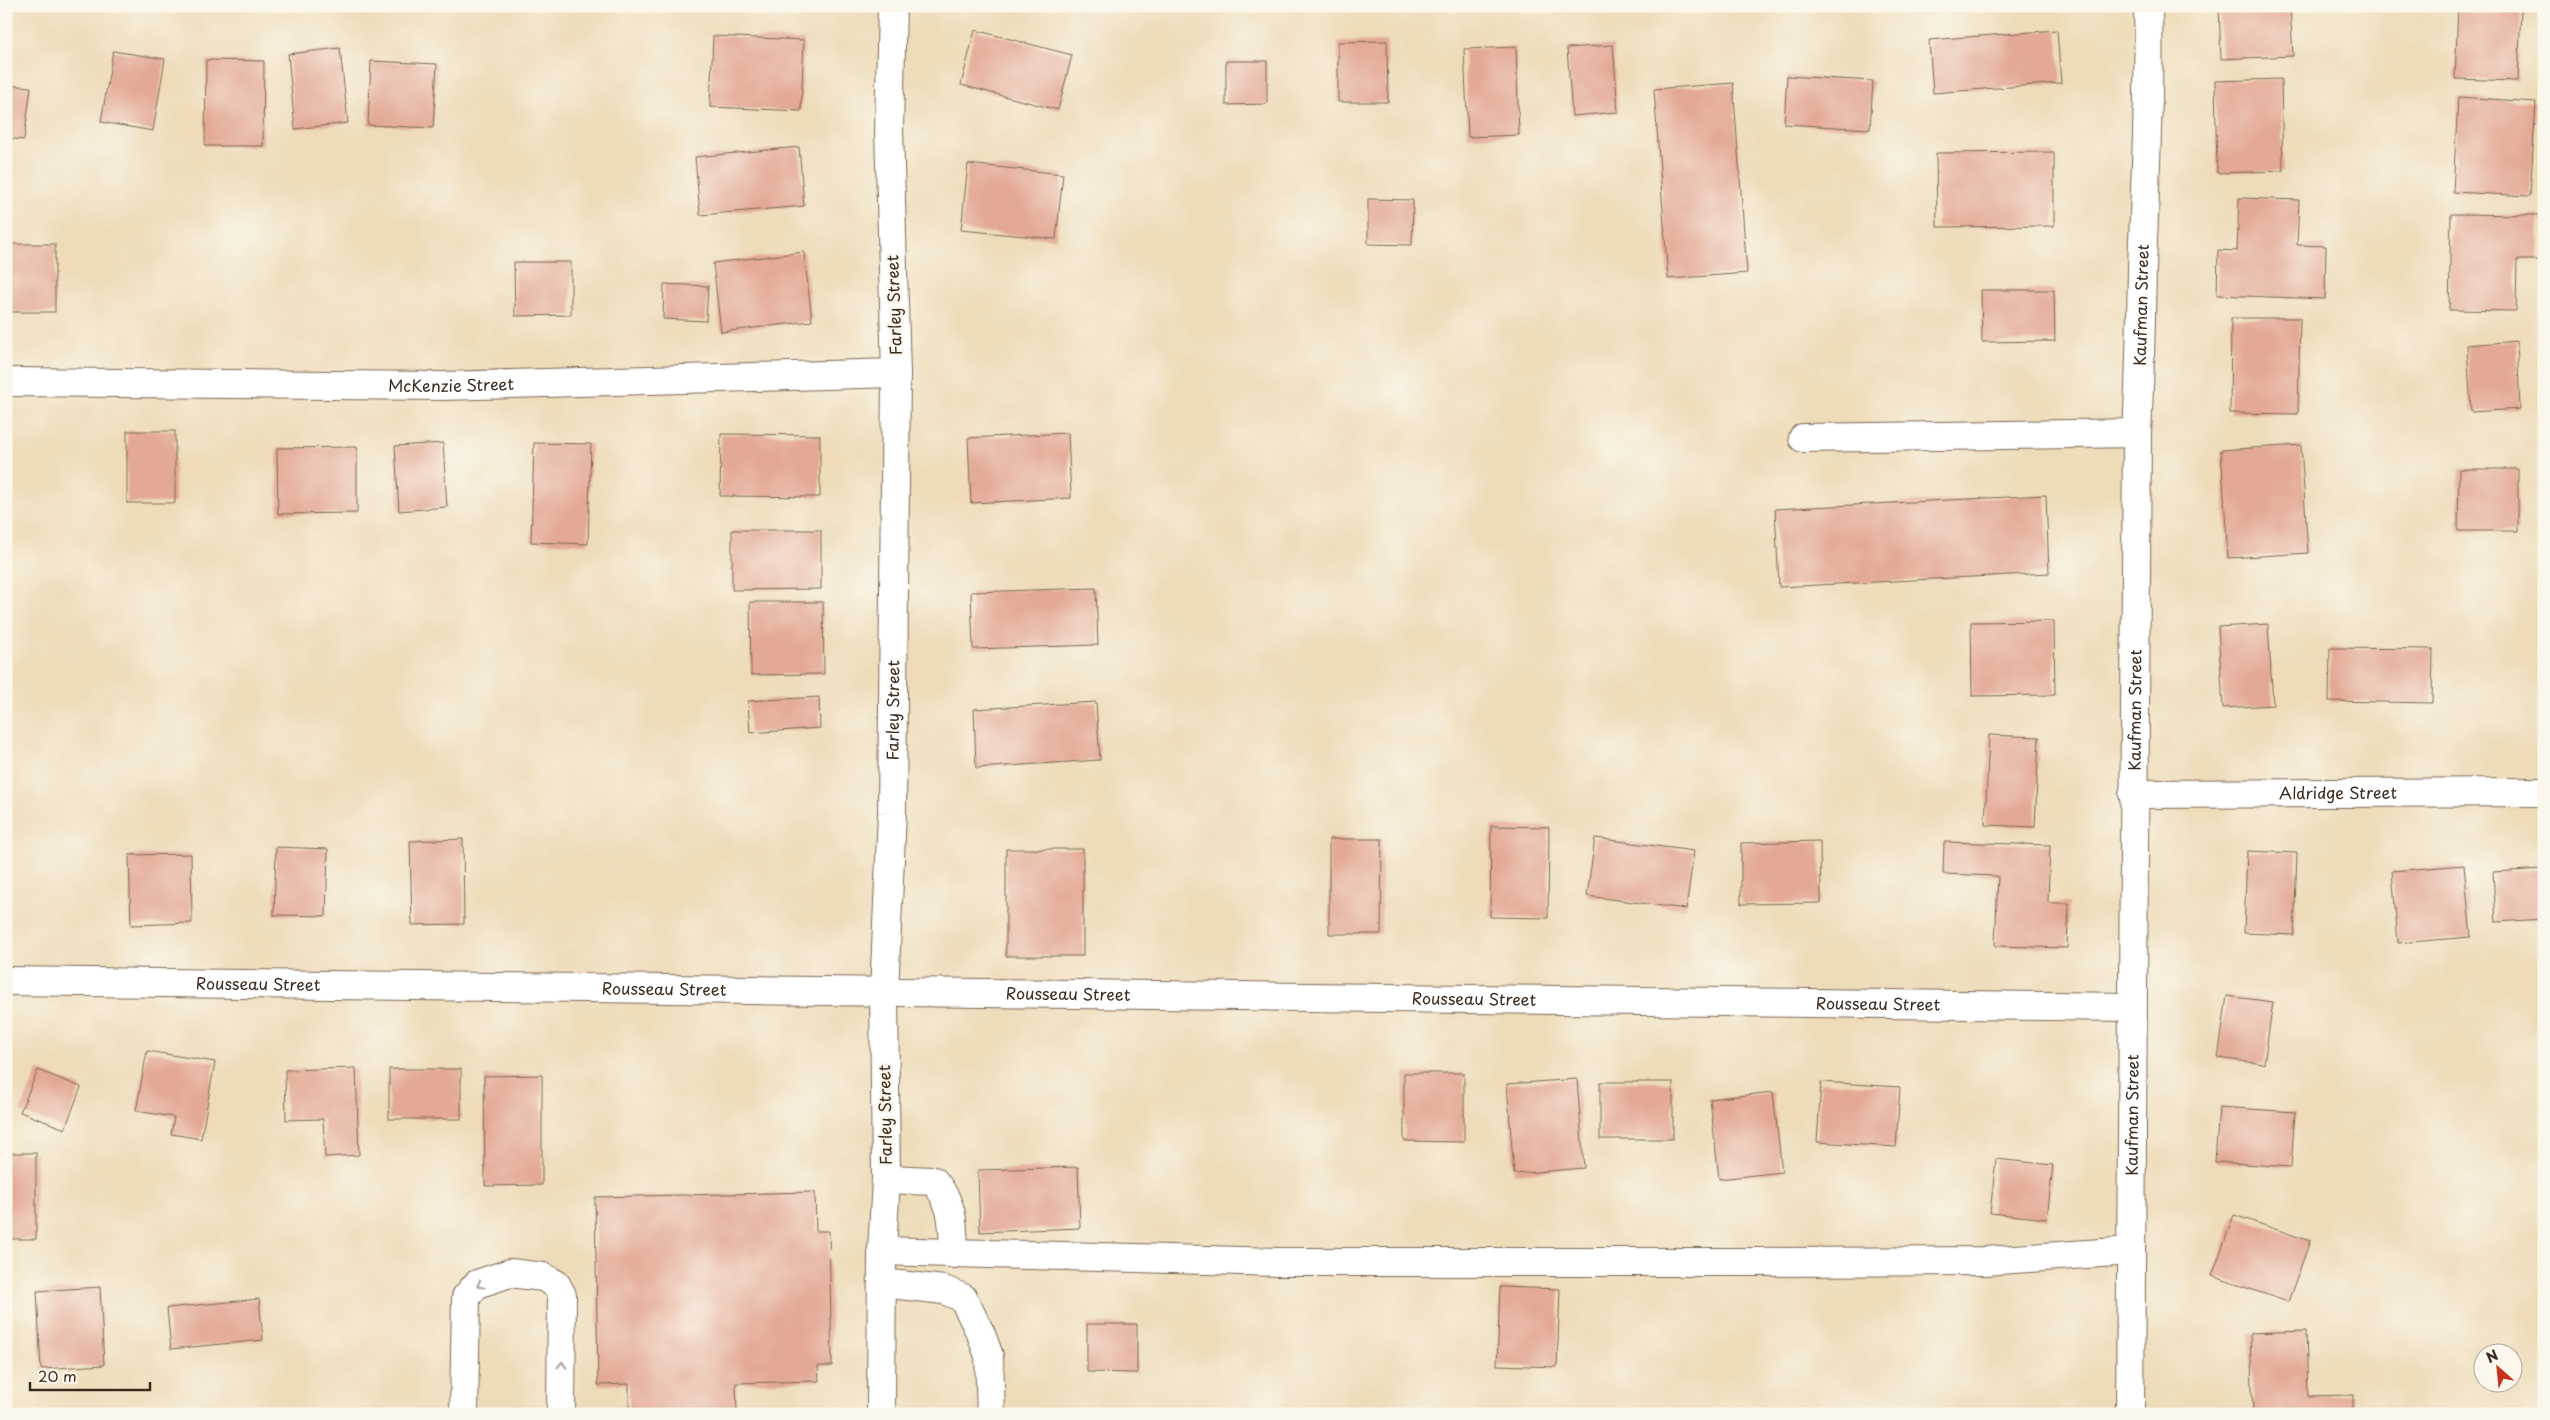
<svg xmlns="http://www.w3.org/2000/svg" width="2550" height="1420" viewBox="0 0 2550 1420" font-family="'Playpen Sans',sans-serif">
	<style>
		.building { fill: #e3a994 }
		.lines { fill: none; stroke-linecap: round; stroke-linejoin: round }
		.minor-casing { stroke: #7a6854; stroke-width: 30 }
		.minor { stroke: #fff; stroke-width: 28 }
		.oneway { stroke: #a79f9a }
		.labels { text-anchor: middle; stroke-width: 5; stroke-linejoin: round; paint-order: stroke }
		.street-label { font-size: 16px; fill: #3b2a1e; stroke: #fbf7ec }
	</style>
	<rect width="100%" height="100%" fill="#fbf7ec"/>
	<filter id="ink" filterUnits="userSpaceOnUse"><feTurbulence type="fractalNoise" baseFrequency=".02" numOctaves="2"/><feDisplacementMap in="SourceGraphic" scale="10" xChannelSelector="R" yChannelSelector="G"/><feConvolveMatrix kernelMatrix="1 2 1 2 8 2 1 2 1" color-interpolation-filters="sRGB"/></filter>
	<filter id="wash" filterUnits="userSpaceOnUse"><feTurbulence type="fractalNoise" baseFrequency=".0096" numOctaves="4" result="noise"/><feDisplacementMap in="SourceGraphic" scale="20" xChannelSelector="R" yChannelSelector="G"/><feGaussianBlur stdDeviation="1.12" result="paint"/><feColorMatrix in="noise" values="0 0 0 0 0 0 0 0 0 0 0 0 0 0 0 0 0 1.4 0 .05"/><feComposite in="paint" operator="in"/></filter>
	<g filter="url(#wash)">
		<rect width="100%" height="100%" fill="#eedcb9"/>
		<g id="blocks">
			<g class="building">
				<polygon points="2219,6 2290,6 2293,56 2221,59"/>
				<polygon points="2458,6 2521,6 2518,81 2455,79"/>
				<polygon points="975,30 1072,55 1058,110 961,85"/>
				<polygon points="2057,30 2061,83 1933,93 1929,40"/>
				<polygon points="713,36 804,40 801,111 710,107"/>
				<polygon points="1387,41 1388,102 1338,102 1338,42"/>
				<polygon points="1613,45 1618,112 1572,116 1567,48"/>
				<polygon points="1516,47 1519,135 1468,137 1464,49"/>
				<polygon points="340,48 348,123 295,129 288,54"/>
				<polygon points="113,51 165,59 153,131 101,122"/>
				<polygon points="206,60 264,61 263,146 205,146"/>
				<polygon points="371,61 437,64 433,128 368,125"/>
				<polygon points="1226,61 1267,61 1267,104 1226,105"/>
				<polygon points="1787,76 1873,81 1870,129 1784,124"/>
				<polygon points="2281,79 2283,171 2217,173 2215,81"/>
				<polygon points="1733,83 1747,273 1668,279 1654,89"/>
				<polygon points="6,85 31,87 24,140 6,138"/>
				<polygon points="2458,97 2536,102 2530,196 2453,192"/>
				<polygon points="799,147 804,206 700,215 695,157"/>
				<polygon points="2054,152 2054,226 1937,227 1936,153"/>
				<polygon points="968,164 1063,174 1056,239 961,230"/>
				<polygon points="2239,198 2299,200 2297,245 2326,246 2325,299 2217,295 2218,250 2237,251"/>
				<polygon points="1368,199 1413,200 1412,245 1368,244"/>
				<polygon points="2451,214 2539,215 2538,260 2517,260 2516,311 2449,310"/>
				<rect x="6" y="244" width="49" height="68"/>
				<polygon points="804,252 812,321 721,332 713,263"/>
				<polygon points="514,262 571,262 571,315 515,316"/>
				<polygon points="664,284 708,286 706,321 663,319"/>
				<polygon points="1981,290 2054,290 2055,341 1982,342"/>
				<polygon points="2231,318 2300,318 2298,414 2230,413"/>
				<polygon points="2517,341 2520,409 2471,412 2467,345"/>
				<rect x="127" y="431" width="48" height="72"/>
				<polygon points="1068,433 1071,498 971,503 968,438"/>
				<polygon points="721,434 820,435 820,497 720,496"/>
				<polygon points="443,443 447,507 399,511 395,446"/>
				<polygon points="534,443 591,444 588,544 531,542"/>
				<polygon points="2301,445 2308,553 2228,558 2221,450"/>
				<polygon points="357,447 357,513 278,514 277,448"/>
				<polygon points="2459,469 2518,469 2518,531 2458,531"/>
				<polygon points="2046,495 2049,573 1779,587 1775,509"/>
				<polygon points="732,530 821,530 821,589 732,590"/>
				<polygon points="1096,588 1098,645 973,649 971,592"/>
				<polygon points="750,602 823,602 824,674 751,675"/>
				<polygon points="2054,621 2055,695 1972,696 1971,622"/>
				<polygon points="2268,624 2273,705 2223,708 2218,627"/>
				<polygon points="2330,648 2433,649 2432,703 2329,701"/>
				<polygon points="819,697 820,728 750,733 748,701"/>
				<polygon points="1096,702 1100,760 976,768 974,709"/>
				<polygon points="1989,735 2039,737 2035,827 1985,825"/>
				<polygon points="1491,826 1549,827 1548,918 1490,917"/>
				<polygon points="1595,838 1694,851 1686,909 1587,896"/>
				<polygon points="463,839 464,924 412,925 410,841"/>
				<polygon points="1329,839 1382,839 1381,934 1329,934"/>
				<polygon points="1820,841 1821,903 1741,904 1741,843"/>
				<polygon points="1944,842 2050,845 2048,903 2069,903 2067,948 1995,946 1998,876 1943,874"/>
				<polygon points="276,847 328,849 326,916 274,915"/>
				<rect x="1006" y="849" width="77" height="107"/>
				<polygon points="2247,851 2297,853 2294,935 2244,933"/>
				<polygon points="191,854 192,923 131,925 129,855"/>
				<polygon points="2464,865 2471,937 2398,943 2392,871"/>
				<polygon points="2544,869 2544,919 2496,922 2493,872"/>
				<polygon points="2227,996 2273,1002 2264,1064 2218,1058"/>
				<polygon points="147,1051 215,1062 201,1139 171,1134 174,1117 136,1111"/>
				<polygon points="356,1068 359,1155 325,1157 323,1119 286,1120 285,1070"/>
				<rect x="389" y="1069" width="72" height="50"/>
				<polygon points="38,1070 81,1087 65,1129 20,1112"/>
				<polygon points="1404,1073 1464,1073 1464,1142 1404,1141"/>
				<polygon points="542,1075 542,1185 485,1186 484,1076"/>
				<polygon points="1577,1079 1584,1168 1514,1174 1507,1084"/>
				<rect x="1600" y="1082" width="73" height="57"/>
				<polygon points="1821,1082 1900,1087 1896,1147 1817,1142"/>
				<polygon points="1773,1092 1782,1172 1719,1179 1710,1099"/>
				<polygon points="2219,1107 2295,1112 2291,1167 2215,1162"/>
				<rect x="6" y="1153" width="30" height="86"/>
				<polygon points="1996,1159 2053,1165 2047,1219 1990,1213"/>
				<polygon points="1078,1167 1080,1228 980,1232 978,1170"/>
				<polygon points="815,1192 816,1231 829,1231 832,1366 818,1366 819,1381 736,1383 737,1414 629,1414 629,1384 598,1385 595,1197"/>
				<polygon points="2234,1215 2310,1241 2288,1302 2212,1276"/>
				<polygon points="100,1287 104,1365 41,1369 37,1291"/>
				<polygon points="1500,1287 1560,1289 1557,1367 1497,1365"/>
				<polygon points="259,1299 263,1340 171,1349 167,1308"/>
				<polygon points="1087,1324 1137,1324 1137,1373 1087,1372"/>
				<polygon points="2306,1331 2308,1396 2353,1395 2353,1414 2253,1414 2250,1333"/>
			</g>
		</g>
	</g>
	<g filter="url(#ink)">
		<use href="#blocks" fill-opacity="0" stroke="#7a6854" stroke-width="1"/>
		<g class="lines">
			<defs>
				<g id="minor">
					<path id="s1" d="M 6,382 L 442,386 L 896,373"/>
					<polyline points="1803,438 2137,433"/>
					<path id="s2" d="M 2133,794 L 2544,792"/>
					<path id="s3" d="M 6,981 L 2131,1007"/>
					<path d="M 886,1179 L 934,1181 C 954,1205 953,1223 954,1254"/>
					<polyline points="882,1251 1278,1262 1755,1262 1985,1261 2130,1251"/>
					<polyline points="882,1283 944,1290 963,1298 981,1334 989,1356 991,1414"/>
					<polyline points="464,1414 466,1297 477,1284 510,1273 543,1277 556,1284 562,1295 561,1414"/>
					<path id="s4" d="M 881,1414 L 882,1251 L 886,1179 L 884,993 L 892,813 L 896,373 L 889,130 L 892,6"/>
					<path id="s5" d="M 2130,1414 L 2137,433 C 2140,378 2141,324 2142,269 C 2145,181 2150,94 2148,6"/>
				</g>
			</defs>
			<use href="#minor" class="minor-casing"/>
			<use href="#minor" class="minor"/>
		</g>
		<defs><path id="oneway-chevron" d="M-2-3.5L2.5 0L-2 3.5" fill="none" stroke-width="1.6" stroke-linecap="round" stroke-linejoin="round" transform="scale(1.25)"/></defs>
		<g class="oneway">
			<use href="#oneway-chevron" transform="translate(480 1285) rotate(151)"/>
			<use href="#oneway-chevron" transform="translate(562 1365) rotate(-89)"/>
		</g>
	</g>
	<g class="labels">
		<g class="street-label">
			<text transform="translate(894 305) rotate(-92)" y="6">Farley Street</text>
			<text dy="6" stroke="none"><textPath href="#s5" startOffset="1109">Kaufman Street</textPath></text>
			<text dy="6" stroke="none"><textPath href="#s1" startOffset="445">McKenzie Street</textPath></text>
			<text dy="6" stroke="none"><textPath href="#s4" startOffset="704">Farley Street</textPath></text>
			<text dy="6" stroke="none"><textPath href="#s5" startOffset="704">Kaufman Street</textPath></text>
			<text dy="6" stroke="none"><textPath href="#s2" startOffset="205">Aldridge Street</textPath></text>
			<text dy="6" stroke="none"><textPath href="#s3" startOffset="252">Rousseau Street</textPath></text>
			<text dy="6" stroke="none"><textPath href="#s3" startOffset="658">Rousseau Street</textPath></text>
			<text dy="6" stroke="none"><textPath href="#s3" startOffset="1062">Rousseau Street</textPath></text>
			<text dy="6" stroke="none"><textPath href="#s3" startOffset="1468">Rousseau Street</textPath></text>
			<text dy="6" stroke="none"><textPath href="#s3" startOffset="1872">Rousseau Street</textPath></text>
			<text transform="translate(885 1115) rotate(-91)" y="6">Farley Street</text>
			<text dy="6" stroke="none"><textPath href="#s5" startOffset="299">Kaufman Street</textPath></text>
		</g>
	</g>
	<rect width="2550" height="1420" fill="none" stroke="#fbf7ec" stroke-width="25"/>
	<g transform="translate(2498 1368) rotate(333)"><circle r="24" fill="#fbf7ec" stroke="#aea59a"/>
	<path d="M0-4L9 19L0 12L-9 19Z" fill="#c8321e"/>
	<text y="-8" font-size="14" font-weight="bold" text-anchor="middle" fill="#3b2a1e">N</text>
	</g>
	<path d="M30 1382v8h120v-8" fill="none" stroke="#3b2a1e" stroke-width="2.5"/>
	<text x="38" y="1382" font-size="15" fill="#3b2a1e" stroke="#fbf7ec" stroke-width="4" paint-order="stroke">20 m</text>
</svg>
